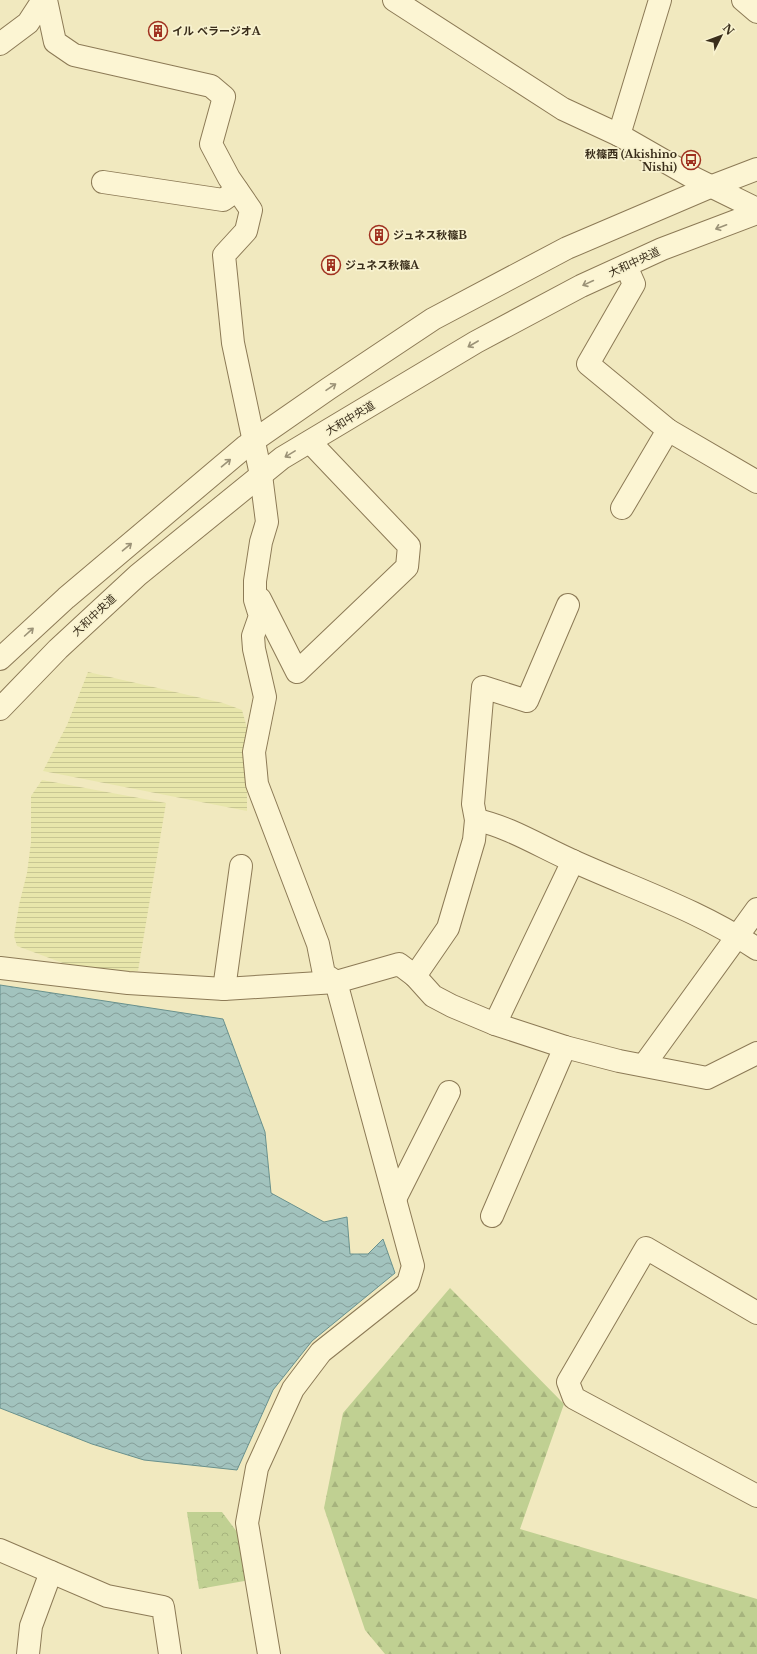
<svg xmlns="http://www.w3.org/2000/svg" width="757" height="1654" viewBox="0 0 757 1654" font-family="'Libre Baskerville','Noto Sans JP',serif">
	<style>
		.farmland { fill: url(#farmland-rules) }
		.forest { fill: url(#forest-firs) }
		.park { fill: url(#park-crowns) }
		.water { fill: url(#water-waves); stroke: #69918d }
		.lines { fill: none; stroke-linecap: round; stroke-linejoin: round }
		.minor-casing { stroke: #8c7a56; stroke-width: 24 }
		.minor { stroke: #fcf5d3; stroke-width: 22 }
		.oneway { stroke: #9b9277 }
		.labels { text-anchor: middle; stroke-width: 3.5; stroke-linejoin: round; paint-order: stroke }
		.poi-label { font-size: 11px; font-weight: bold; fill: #3a2e1b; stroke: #f8f2cf; text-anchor: start }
		.street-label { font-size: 11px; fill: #3a2e1b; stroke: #f8f2cf }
	</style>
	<defs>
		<pattern id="farmland-rules" width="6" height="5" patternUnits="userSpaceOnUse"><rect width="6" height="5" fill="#e8e6ab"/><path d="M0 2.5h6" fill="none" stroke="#c8c693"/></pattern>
		<pattern id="forest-firs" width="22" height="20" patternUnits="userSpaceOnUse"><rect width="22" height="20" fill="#c0d092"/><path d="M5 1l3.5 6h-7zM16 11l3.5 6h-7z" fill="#a6b37d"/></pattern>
		<pattern id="park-crowns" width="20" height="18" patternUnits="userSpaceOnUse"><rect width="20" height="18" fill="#c0d092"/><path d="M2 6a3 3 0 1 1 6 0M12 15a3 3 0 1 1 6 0" fill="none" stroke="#a6b37d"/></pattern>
		<pattern id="water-waves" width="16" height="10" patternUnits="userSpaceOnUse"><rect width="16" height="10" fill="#a2c3be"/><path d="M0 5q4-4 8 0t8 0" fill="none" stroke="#859f9a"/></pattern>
	</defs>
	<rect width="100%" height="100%" fill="#f1e9bf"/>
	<g class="farmland">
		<polygon points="88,672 223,703 242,710 247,728 243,748 247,786 247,811 43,771 67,725"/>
		<polygon points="42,780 166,803 138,971 121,972 79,969 17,946 14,936 19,905 27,873 31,842 31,796"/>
	</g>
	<polygon class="forest" points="450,1288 564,1404 520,1529 757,1599 757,1654 385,1654 365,1630 324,1508 343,1413"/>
	<polygon class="park" points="187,1512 222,1512 243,1540 250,1580 199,1589"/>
	<polygon class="water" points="0,985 223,1019 265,1132 271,1193 324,1222 347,1217 350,1254 368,1254 383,1239 395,1273 312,1341 273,1390 237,1470 144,1460 92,1444 0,1408"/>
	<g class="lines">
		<defs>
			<g id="minor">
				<polyline points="46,0 55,42 74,55 211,86 224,97 211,144 229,178 251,210 246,231 224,255 233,343 261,475 267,522 261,542 255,581 255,600 260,616 253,636 254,649 265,697 254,752 257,784 318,944 324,974 336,982 413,1266 408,1283 321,1352 293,1389 257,1468 247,1523 269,1654"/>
				<polyline points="394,0 563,109 619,135 694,178 757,209"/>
				<polyline points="743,0 757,12"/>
				<polyline points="0,44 28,23 43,0"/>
				<polyline points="619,135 660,0"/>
				<polyline points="103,182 223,200 237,190"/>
				<polyline points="626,266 634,284 588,364 668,430 757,482"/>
				<polyline points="622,508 668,430"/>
				<polyline points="260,599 297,672 407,567 409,546 310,442"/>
				<polyline points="0,659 66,598 246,446 328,389 433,319 567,248 710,187 757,169"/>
				<polyline points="0,709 58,649 138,575 282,458 476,342 581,286 662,249 757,213"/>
				<path d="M 476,820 C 508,826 543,848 573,861 C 635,889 701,911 757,949"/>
				<polyline points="0,968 128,983 224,989 336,982 399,964 415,976 433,996 452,1006 495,1024 565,1047 619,1061 707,1078 757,1053"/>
				<polyline points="415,976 448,928 474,840 476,820 473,804 483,687 527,701 568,605"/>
				<polyline points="224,989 241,866"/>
				<polyline points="495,1024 573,861"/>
				<polyline points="644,1065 757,909"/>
				<polyline points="395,1199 449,1092"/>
				<polyline points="492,1216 565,1047"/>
				<polyline points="757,1313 646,1248 568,1382 574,1398 757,1496"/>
				<polyline points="0,1550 107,1596 163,1607 170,1654"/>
				<polyline points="28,1654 31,1626 51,1572"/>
			</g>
		</defs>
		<use href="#minor" class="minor-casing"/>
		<use href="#minor" class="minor"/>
	</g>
	<defs><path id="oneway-shaft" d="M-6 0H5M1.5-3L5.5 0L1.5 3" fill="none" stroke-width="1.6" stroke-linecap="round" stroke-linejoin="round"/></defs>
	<g class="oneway">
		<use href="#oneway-shaft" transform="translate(721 227) rotate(159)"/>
		<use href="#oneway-shaft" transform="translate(588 283) rotate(155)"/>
		<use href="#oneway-shaft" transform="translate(473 344) rotate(150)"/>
		<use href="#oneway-shaft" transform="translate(331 387) rotate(-34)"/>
		<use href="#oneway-shaft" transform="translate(290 454) rotate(149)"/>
		<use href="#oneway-shaft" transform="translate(226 463) rotate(-40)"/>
		<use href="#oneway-shaft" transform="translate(127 547) rotate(-40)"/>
		<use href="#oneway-shaft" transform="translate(29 632) rotate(-42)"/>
	</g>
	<defs>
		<symbol id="building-ring" viewBox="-11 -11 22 22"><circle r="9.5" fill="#f8f2cf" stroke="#a03120" stroke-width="1.5"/><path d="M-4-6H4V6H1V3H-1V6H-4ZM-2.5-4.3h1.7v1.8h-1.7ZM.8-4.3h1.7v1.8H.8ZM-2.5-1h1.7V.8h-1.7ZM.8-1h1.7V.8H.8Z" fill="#a03120"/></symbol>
		<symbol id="bus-ring" viewBox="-11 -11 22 22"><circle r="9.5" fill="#f8f2cf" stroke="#a03120" stroke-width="1.5"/><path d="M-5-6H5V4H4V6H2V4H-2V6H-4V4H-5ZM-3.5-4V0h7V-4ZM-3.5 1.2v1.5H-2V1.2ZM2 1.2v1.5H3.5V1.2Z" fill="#a03120"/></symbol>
	</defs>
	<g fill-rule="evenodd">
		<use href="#building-ring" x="147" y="20" width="22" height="22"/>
		<use href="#bus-ring" x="680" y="149" width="22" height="22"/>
		<use href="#building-ring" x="368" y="224" width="22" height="22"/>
		<use href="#building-ring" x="320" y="254" width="22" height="22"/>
	</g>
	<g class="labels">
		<g class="poi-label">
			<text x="172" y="35">イル ベラージオA</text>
			<text x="677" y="158" text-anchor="end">秋篠西 (Akishino<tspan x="677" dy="13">Nishi)</tspan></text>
			<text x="393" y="239">ジュネス秋篠B</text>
			<text x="345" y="269">ジュネス秋篠A</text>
		</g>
		<g class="street-label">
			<text transform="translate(634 262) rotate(-25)" y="4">大和中央道</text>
			<text transform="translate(350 418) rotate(-31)" y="4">大和中央道</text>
			<text transform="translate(94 615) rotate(-43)" y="4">大和中央道</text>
		</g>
	</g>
	<g transform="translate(721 36) rotate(48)" stroke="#f8f2cf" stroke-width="3" paint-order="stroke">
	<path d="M0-3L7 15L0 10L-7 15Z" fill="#3a2e1b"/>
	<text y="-6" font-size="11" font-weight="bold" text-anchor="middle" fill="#3a2e1b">N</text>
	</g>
</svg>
